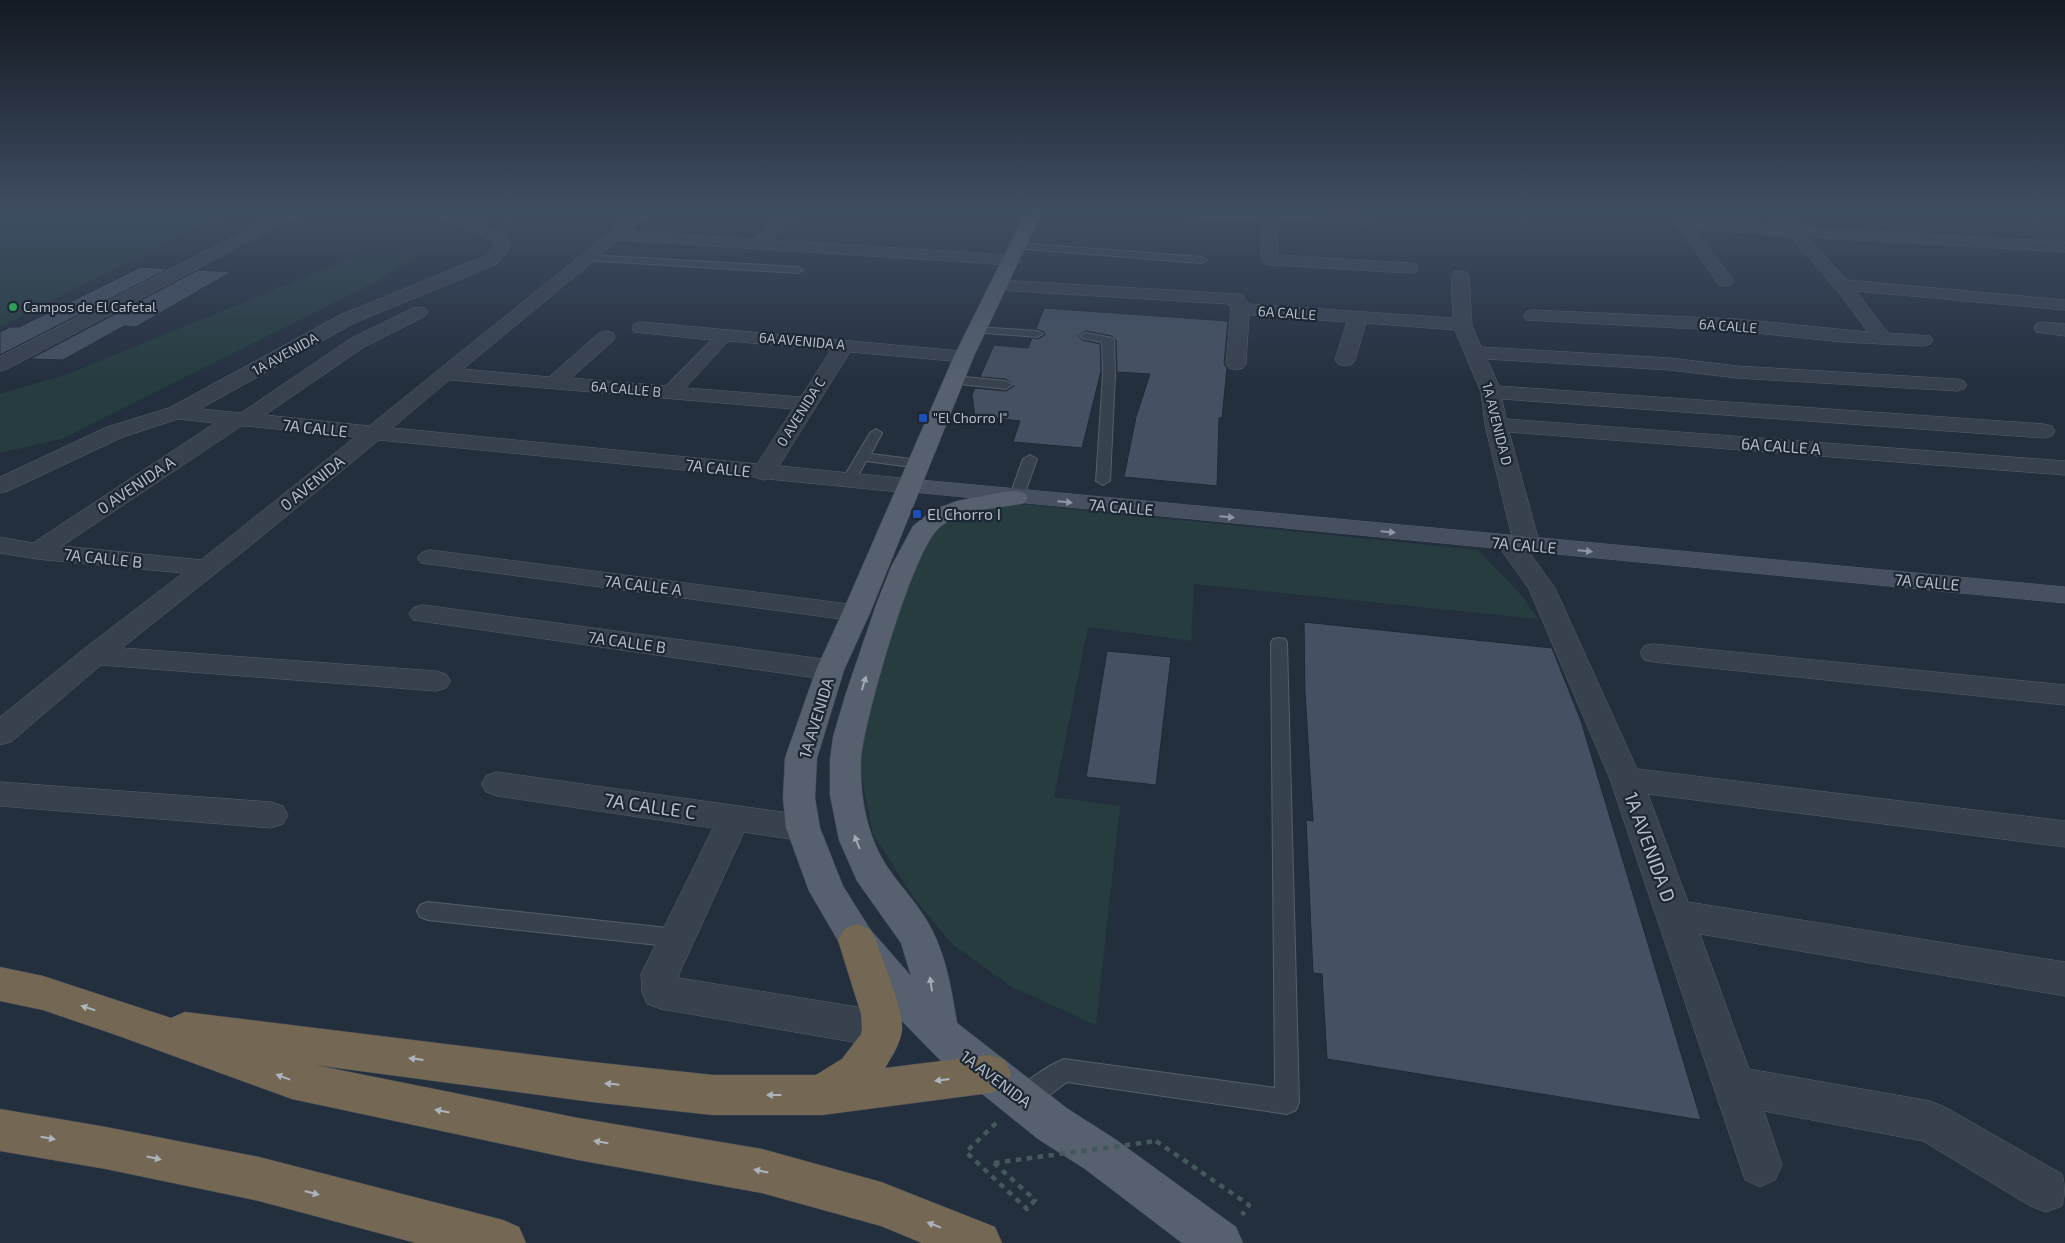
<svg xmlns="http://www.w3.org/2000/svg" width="2065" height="1243" viewBox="0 0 2065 1243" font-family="'Exo 2',sans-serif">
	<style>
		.green { fill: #263c3f }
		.building { fill: #455162; stroke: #1f2835 }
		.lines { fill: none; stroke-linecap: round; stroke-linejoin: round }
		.lane-casing { stroke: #565f6c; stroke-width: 2 }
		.street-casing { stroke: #565f6c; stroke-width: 1 }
		.secondary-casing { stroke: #565f6c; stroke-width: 1 }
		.primary-casing { stroke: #414a57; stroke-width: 1 }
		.highway-casing { stroke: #434c59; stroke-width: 1 }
		.path-far1 { stroke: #44595c; stroke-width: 2; stroke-dasharray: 2.5 2.5; stroke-linecap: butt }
		.path { stroke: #44595c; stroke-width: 4.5; stroke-dasharray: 5.5 5.5; stroke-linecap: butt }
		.lane { fill: #38414e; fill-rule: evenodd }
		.street { fill: #38414e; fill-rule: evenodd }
		.secondary { fill: #465061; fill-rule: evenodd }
		.primary { fill: #56606e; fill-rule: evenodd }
		.highway { fill: #746855; fill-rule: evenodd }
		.path-bridge-far1 { stroke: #44595c; stroke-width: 2; stroke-dasharray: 2.5 2.5; stroke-linecap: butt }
		.path-bridge { stroke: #44595c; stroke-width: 4.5; stroke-dasharray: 5.5 5.5; stroke-linecap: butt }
		.oneway { fill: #8e96a5 }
		.oneway2 { fill: #a1aab7 }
		.oneway3 { fill: #aeb4bd }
		.leisure-dot { fill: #2e9e5b; stroke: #1d2633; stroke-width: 2 }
		.transit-dot { fill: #1a4fb4; stroke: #1d2633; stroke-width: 2 }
		.labels { text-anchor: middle; stroke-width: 4.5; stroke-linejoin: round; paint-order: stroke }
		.far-poi-label { font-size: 14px; fill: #b4bcc9; stroke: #1d2633; text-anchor: start }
		.far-street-label { font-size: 14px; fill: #b4bcc9; stroke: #1d2633 }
		.street-label { font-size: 16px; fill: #b4bcc9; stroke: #1d2633 }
		.poi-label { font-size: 16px; fill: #b4bcc9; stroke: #1d2633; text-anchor: start }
		.near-street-label { font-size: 19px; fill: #b4bcc9; stroke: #1d2633 }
	</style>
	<rect width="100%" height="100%" fill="#242f3e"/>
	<g class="green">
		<polygon points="0,210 128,210 220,216 0,327"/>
		<polygon points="428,247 379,280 61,439 0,453 0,394 71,373 354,257"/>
		<polygon points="1021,504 1478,550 1522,596 1538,619 1194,584 1191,641 1088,627 1054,797 1120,806 1096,1025 1012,987 952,944 914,898 873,834 859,764 869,686 924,536 950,520 976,511 995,506"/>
	</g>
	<g class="building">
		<polygon points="141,267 168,269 0,355 0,332 10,327 19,327"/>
		<polygon points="198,270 231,272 136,327 124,326 63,360 30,359"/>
		<polygon points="1044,308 1228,321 1224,364 1227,368 1222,418 1219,418 1217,486 1124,477 1136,417 1150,374 1117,372 1116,340 1112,336 1086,331 1078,336 1082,340 1100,344 1101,371 1082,448 1013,442 1020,421 975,416 972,395 975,388 1006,391 1014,386 1006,379 980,377 994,345 1028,348 1032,338 1038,339 1045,335 1044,332 1036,329"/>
		<polygon points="1304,622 1552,648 1581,721 1701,1120 1327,1059 1322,974 1313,973 1306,820 1313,821 1305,692"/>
		<polygon points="1107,651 1171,657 1156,785 1086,777"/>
	</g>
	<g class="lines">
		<defs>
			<g id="lane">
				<polygon points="1017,243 1202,257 1207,260 1202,263 1014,248 1014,244"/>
				<polygon points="588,255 798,267 803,270 798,273 585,260 585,256"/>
				<polygon points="977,327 1037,331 1043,334 1037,337 973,332 971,330 973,328"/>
				<polygon points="1086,333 1112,338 1114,340 1115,375 1110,481 1103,485 1096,481 1103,375 1102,342 1082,338 1080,336"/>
				<polygon points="954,376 1006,381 1012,385 1006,389 950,383 948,380"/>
				<polygon points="876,429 882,433 871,454 919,460 926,464 919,468 866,461 854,483 844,483 842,480 870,433"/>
				<polygon points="1030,455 1037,459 1023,498 1016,502 1011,501 1009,498 1023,459"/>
				<path d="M 1279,638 L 1285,639 L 1287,643 L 1299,1102 L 1296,1110 L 1287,1114 L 1067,1082 L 1032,1108 L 1023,1112 L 1014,1108 L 1011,1100 C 1017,1085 1049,1065 1064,1059 L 1275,1088 L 1271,643 L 1273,639 Z"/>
				<polygon points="428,902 677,929 685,931 688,938 685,945 677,947 428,920 420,917 417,911 420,905"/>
			</g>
			<g id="street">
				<polygon points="286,210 306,210 303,213 7,369 0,371 0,357"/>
				<path d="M 438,210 L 454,210 L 455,213 L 507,236 L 511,247 L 497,264 L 354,323 L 200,409 L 241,413 L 350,339 L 413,308 L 419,307 L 425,308 L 428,312 L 425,316 L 364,347 L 265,415 L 369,426 L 637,210 L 654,210 L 630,231 L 754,239 L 782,210 L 799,210 L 771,240 L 1010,255 L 1016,256 L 1018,260 L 1016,264 L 1010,265 L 619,240 L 463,369 L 549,377 L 599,333 L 606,331 L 613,333 L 615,337 L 613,341 L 571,378 L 665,386 L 711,340 L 634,332 L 632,328 L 634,324 L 641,322 L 971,352 L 974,356 L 971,360 L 964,362 L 850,352 L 779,466 L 910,479 L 918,481 L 922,486 L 918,491 L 910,493 L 768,479 L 763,480 L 755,477 L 379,440 L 255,542 L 122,648 L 436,671 L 446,674 L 451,681 L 446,688 L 436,691 L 101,665 L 11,742 L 0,745 L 0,717 L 85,648 L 183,573 L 37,559 L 0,553 L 0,537 L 33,543 L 215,423 L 178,419 L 123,437 L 8,491 L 0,493 L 0,477 L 107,427 L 169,408 L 340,315 L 485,256 L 495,246 L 494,242 L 445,219 ZM 729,341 L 831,350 L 801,397 L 686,388 ZM 450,380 L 793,409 L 757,464 L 393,428 ZM 247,426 L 355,437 L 201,560 L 62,546 L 240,427 Z"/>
				<polygon points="1169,210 1274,210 1364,214 1369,216 1372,219 1369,222 1364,224 1278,219 1277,255 1410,263 1416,264 1418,268 1416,272 1410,273 1272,265 1266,264 1261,258 1262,219 1177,215 1172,213"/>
				<polygon points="1670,210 1684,210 1689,219 1781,226 1767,210 1783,210 1799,227 2065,242 2065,252 1808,237 1847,280 2065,300 2065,310 1856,291 1888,333 1930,336 1933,340 1930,344 1923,346 1843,342 1736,331 1526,320 1523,316 1526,312 1532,310 1736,319 1868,332 1836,289 1790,236 1695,229 1734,281 1731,285 1725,286 1719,285 1675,223"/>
				<path d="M 1460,271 L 1466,272 L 1469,276 L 1472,326 L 1481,347 L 1670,358 L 1737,366 L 1957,379 L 1964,381 L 1967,385 L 1964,389 L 1957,391 L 1737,378 L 1670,370 L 1487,359 L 1499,386 L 2044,424 L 2052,426 L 2055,431 L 2052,436 L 2044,438 L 1502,399 L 1506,419 L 2065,461 L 2065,475 L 1509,432 L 1540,545 L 1536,550 L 1529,552 L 1555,588 L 1637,769 L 2065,821 L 2065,847 L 1648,794 L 1688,902 L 2065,962 L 2065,996 L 1700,934 L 1749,1069 L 1930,1101 L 1945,1107 L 2062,1174 C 2065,1185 2065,1195 2062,1206 L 2046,1212 L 2030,1206 L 1923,1141 L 1764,1111 L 1782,1165 L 1775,1180 L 1760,1187 L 1745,1180 L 1610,779 L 1529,589 L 1497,544 L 1501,539 L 1512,537 L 1485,425 L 1481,392 L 1455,330 L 1366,323 L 1355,360 L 1352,364 L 1345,366 L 1338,364 L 1335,360 L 1347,322 L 1249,315 L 1246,364 L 1243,368 L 1236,370 L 1229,368 L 1226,364 L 1231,309 L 1229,304 L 998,290 L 992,289 L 989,285 L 992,281 L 998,280 L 1237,294 L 1243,295 L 1248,304 L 1453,318 L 1451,276 L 1454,272 Z"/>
				<polygon points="2043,322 2065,324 2065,336 2036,332 2034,328 2036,324"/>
				<polygon points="430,550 856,605 866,607 870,613 866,619 856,621 421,563 417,558 421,553"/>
				<polygon points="423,605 830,660 840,663 844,670 840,677 830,680 413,620 409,614 413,608"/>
				<polygon points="1654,644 2065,685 2065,705 1654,662 1644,660 1640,653 1644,646"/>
				<polygon points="497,772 803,815 815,819 820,828 815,837 803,841 744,832 679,974 679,978 882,1011 896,1016 902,1029 896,1042 882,1047 661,1009 647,1004 642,992 641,974 713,828 497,796 486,792 481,784 486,776"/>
				<polygon points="0,782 271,802 283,806 288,815 283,824 271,828 0,806"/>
			</g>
			<polygon id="secondary" points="910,479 2065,587 2065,603 902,491 898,486 902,481"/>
			<path id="primary" d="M 1027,210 L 1043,210 L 974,356 L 870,613 L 844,670 L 817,758 L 815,798 L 820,828 L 843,886 L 870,929 L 911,976 L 901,943 L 857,881 L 839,840 L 830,795 L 830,760 L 833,737 L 846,693 L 876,605 L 891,567 L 913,526 L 933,510 L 957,501 L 1004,492 L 1016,491 L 1024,493 L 1028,498 L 1024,503 C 995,510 963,507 939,528 C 912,551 864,721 861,759 C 860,783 863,808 870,830 C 882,869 903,884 924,916 C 945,948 951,986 957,1023 L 1068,1109 L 1115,1139 L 1236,1227 L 1243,1243 L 1182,1243 L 1085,1169 L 1038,1139 L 940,1060 L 891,1010 L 844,951 L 809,891 L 786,828 L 783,798 L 785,758 L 816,670 L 842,613 L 954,356 Z"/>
			<g id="highway">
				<path d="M 857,924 L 870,929 L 876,940 C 883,963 903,1007 902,1029 C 901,1043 892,1056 885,1068 L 990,1055 L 1005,1060 L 1011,1074 L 1005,1088 L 990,1093 L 822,1115 L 713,1115 L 592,1102 L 315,1065 L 578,1118 L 762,1149 L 881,1182 L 995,1227 L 1002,1243 L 922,1243 L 881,1226 L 762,1193 L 578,1160 L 292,1099 L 119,1036 L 43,1010 L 0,1001 L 0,967 L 43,976 L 171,1018 L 185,1012 L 592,1062 L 713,1075 L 816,1075 L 842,1059 L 861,1034 L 862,1029 L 861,1014 L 838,940 L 844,929 Z"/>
				<polygon points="0,1109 106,1127 259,1157 503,1220 519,1227 526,1243 416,1243 259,1201 106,1169 0,1151"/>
			</g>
		</defs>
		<use href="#lane" class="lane-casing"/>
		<use href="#street" class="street-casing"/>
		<use href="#secondary" class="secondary-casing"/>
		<use href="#primary" class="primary-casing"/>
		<use href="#highway" class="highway-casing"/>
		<g class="path-far1">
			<polyline points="33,210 151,217 162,216 173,210"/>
			<polyline points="0,224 33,210"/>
		</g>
		<g class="path">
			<polyline points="1156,1141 1249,1205 1242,1215"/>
			<polyline points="994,1163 1035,1200 1027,1209 966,1152 996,1123"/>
		</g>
		<use href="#lane" class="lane"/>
		<use href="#street" class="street"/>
		<use href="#secondary" class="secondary"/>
		<use href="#primary" class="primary"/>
		<use href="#highway" class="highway"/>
		<polyline class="path-bridge-far1" points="1000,260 1023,262"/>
		<polyline class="path-bridge" points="994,1163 1156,1141"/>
	</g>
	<defs><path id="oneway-solid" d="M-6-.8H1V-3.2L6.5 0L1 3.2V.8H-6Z" transform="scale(1.25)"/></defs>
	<g class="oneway">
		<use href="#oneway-solid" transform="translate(1065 502) rotate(5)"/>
		<use href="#oneway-solid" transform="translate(1227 517) rotate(5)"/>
		<use href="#oneway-solid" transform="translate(1388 532) rotate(5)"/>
		<use href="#oneway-solid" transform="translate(1585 551) rotate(5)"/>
	</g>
	<g class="oneway2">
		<use href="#oneway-solid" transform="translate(864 683) rotate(-73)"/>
		<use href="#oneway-solid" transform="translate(857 842) rotate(-111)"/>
		<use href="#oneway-solid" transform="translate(931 984) rotate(-98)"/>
	</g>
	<g class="oneway3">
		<use href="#oneway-solid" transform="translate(88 1008) rotate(-162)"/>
		<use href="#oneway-solid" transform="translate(416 1059) rotate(-173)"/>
		<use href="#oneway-solid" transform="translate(283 1077) rotate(-160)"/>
		<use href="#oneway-solid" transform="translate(942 1080) rotate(173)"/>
		<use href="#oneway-solid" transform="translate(612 1084) rotate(-174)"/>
		<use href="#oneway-solid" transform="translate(774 1095) rotate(-180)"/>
		<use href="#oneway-solid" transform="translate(442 1111) rotate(-169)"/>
		<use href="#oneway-solid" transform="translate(48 1138) rotate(10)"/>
		<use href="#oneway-solid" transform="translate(601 1142) rotate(-171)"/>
		<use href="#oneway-solid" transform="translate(154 1158) rotate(12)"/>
		<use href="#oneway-solid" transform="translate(761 1171) rotate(-168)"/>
		<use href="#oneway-solid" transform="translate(312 1193) rotate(15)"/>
		<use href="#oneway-solid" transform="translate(934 1225) rotate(-159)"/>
	</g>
	<linearGradient id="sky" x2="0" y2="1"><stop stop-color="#141a22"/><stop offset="0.55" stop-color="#3f4d63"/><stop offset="1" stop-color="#3f4d63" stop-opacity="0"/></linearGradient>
	<rect width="2065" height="384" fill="url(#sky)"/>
	<circle class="leisure-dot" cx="13" cy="307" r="5"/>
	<g class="transit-dot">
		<rect x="918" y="413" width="10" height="10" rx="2.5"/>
		<rect x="912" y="509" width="10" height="10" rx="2.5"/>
	</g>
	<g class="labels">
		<g class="far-poi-label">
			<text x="23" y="312">Campos de El Cafetal</text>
			<text x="933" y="423">"El Chorro I"</text>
		</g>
		<g class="far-street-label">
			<text transform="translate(1287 313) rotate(4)" y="5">6A CALLE</text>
			<text transform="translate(1728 326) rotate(4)" y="5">6A CALLE</text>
			<text transform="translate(802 341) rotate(5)" y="5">6A AVENIDA A</text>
			<text transform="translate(285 354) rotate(-29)" y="5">1A AVENIDA</text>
			<text transform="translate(626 389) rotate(5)" y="5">6A CALLE B</text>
			<text transform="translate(801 412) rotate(-58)" y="5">0 AVENIDA C</text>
			<text transform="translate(1497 424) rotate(76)" y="5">1A AVENIDA D</text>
		</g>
		<g class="street-label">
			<text transform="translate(315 428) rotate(6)" y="6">7A CALLE</text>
			<text transform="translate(1781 446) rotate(4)" y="6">6A CALLE A</text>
			<text transform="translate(718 468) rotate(6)" y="6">7A CALLE</text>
			<text transform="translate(312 483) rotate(-39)" y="6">0 AVENIDA</text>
			<text transform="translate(136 485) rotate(-34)" y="6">0 AVENIDA A</text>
			<text transform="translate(1121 507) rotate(5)" y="6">7A CALLE</text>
			<text transform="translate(1524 545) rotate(5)" y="6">7A CALLE</text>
			<text transform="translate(103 558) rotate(6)" y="6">7A CALLE B</text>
			<text transform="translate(1927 582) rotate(5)" y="6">7A CALLE</text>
			<text transform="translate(643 585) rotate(7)" y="6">7A CALLE A</text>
			<text transform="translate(627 642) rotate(8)" y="6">7A CALLE B</text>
			<text transform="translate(816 718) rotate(-73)" y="6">1A AVENIDA</text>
			<text transform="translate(996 1079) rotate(37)" y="6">1A AVENIDA</text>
		</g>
		<g class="poi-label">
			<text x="927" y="520">El Chorro I</text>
		</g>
		<g class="near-street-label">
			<text transform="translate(650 806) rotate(8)" y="7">7A CALLE C</text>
			<text transform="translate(1650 847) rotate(70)" y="7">1A AVENIDA D</text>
		</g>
	</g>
</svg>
